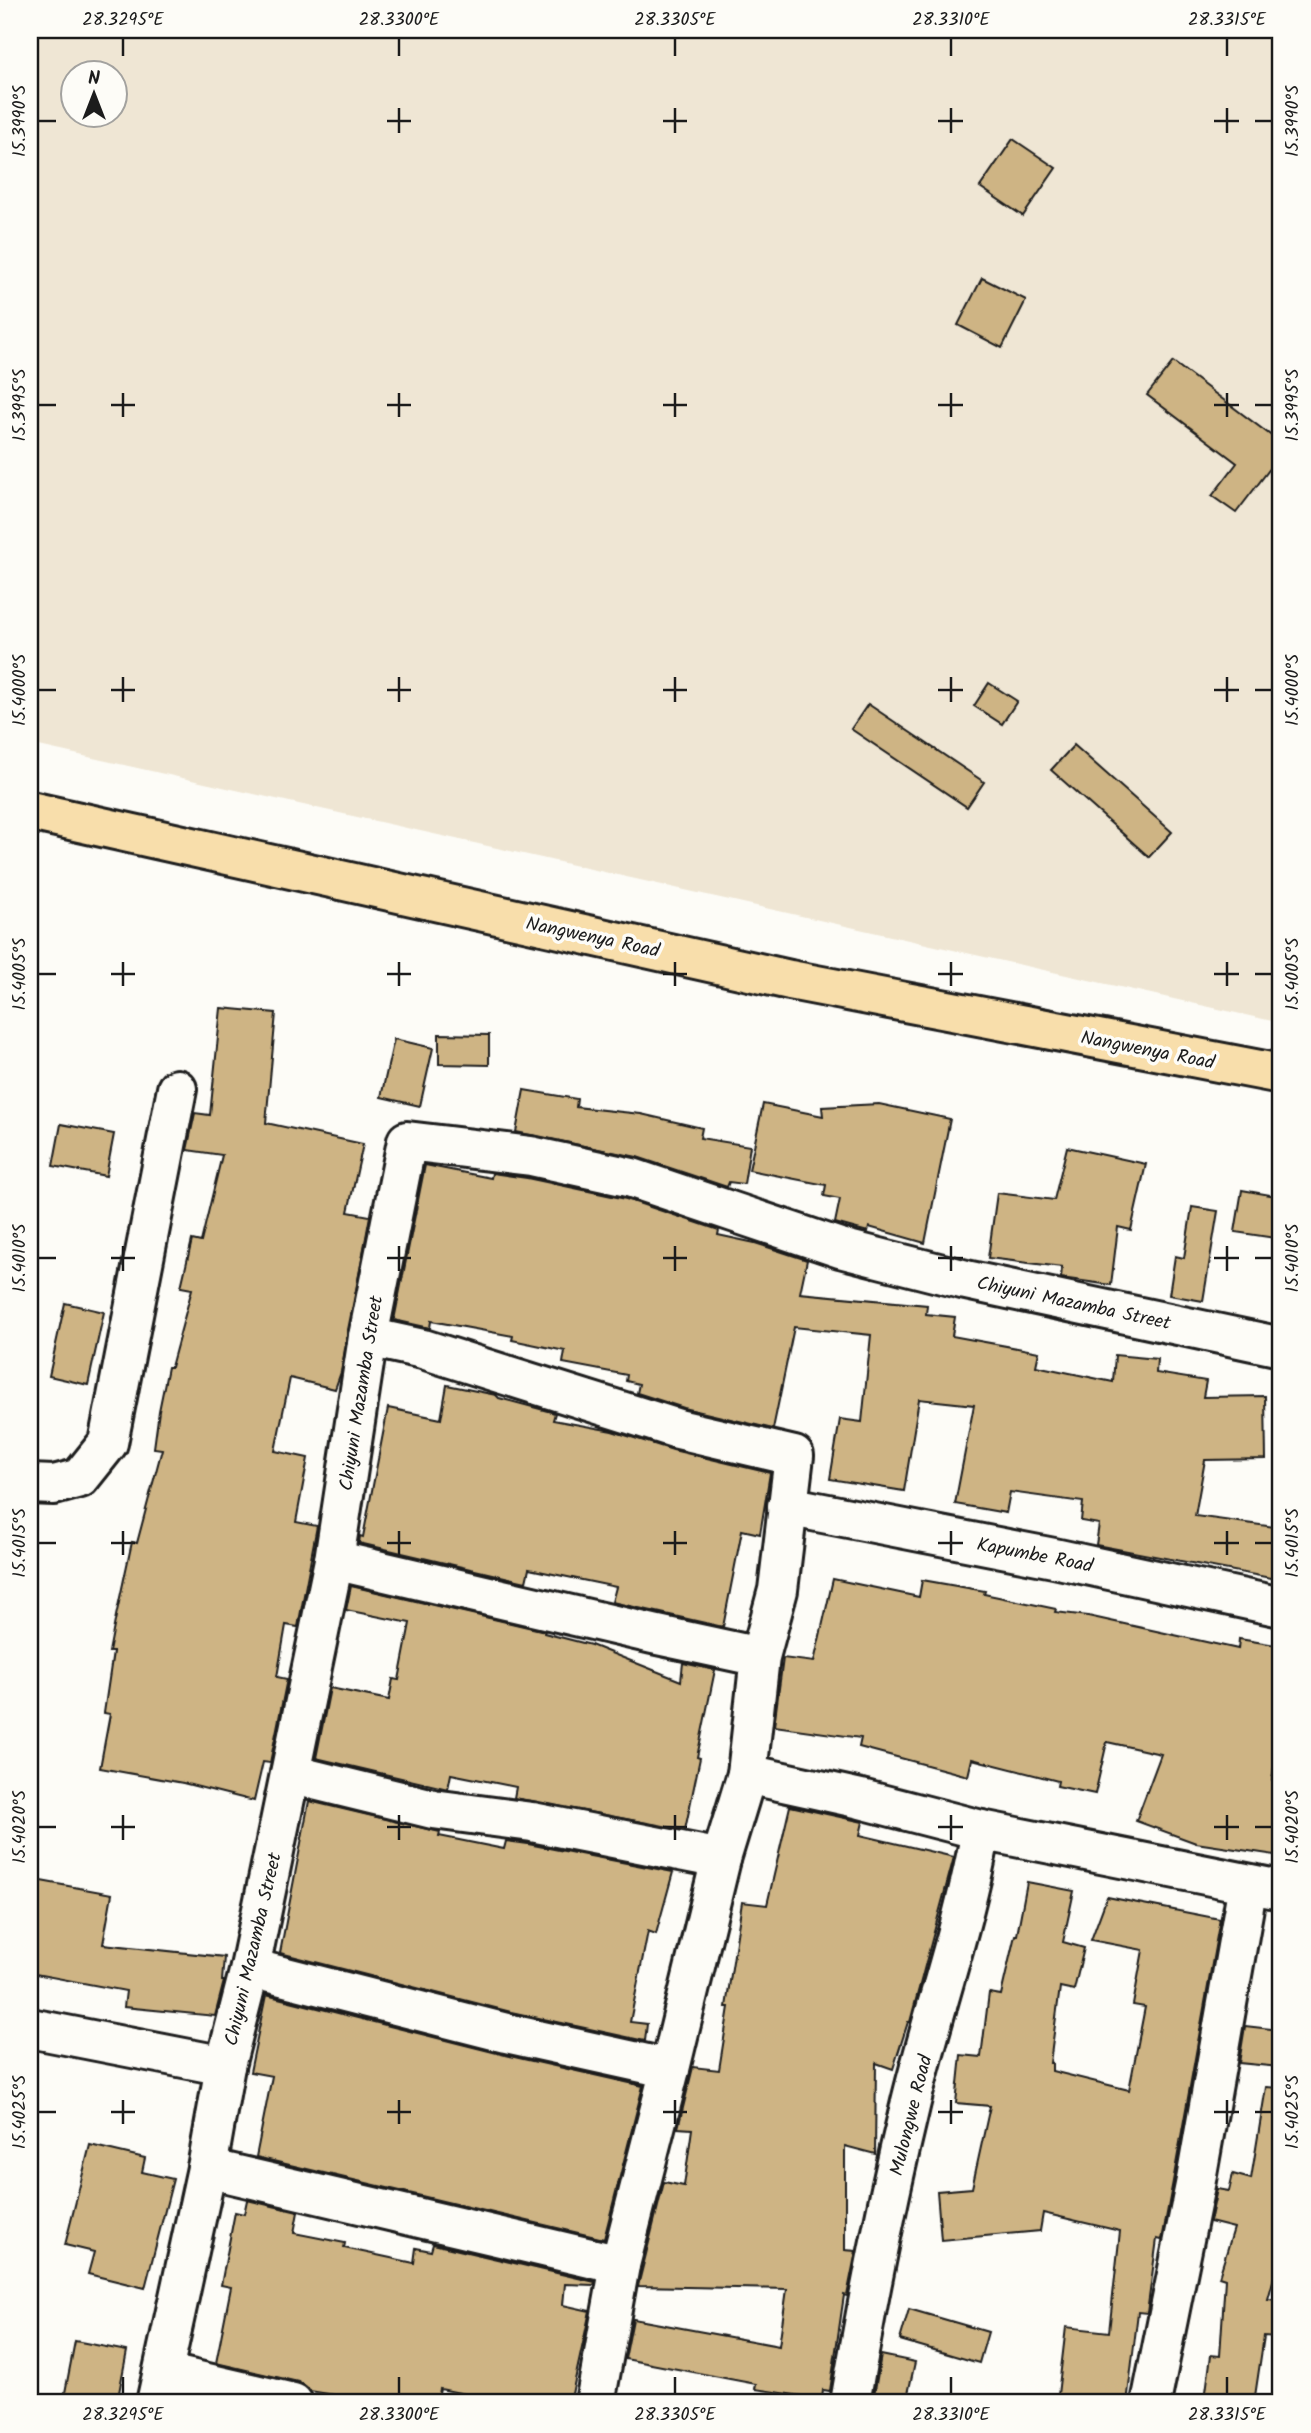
<svg xmlns="http://www.w3.org/2000/svg" width="1311" height="2433" viewBox="0 0 1311 2433" font-family="Kalam,sans-serif">
	<style>
		.built { fill: #efe6d4; fill-rule: evenodd }
		.building { fill: #ceb484; stroke: #1c1c1c; stroke-width: 2 }
		.lines { fill: none; stroke-linecap: round; stroke-linejoin: round }
		.minor-casing { stroke: #1c1c1c; stroke-width: 44 }
		.major-casing { stroke: #1c1c1c; stroke-width: 44 }
		.minor { stroke: #fdfcf7; stroke-width: 38 }
		.major { stroke: #f8deab; stroke-width: 38 }
		.ticks { fill: none; stroke: #1c1c1c; stroke-width: 2.5 }
		.labels { text-anchor: middle; stroke-width: 7; stroke-linejoin: round; paint-order: stroke }
		.street-label { font-size: 19px; fill: #1c1c1c; stroke: #fdfcf7 }
		.neatline { fill: none; stroke: #1c1c1c; stroke-width: 2.5 }
		.ticks-label { font-size: 18px; text-anchor: middle; fill: #1c1c1c }
	</style>
	<rect width="100%" height="100%" fill="#fdfcf7"/>
	<filter id="ink" filterUnits="userSpaceOnUse"><feTurbulence type="fractalNoise" baseFrequency=".0143" numOctaves="2"/><feDisplacementMap in="SourceGraphic" scale="14" xChannelSelector="R" yChannelSelector="G"/><feConvolveMatrix kernelMatrix="1 2 1 2 8 2 1 2 1" color-interpolation-filters="sRGB"/></filter>
	<g filter="url(#ink)">
		<path class="built" d="M 30,30 L 1281,30 L 1281,1023 L 30,744 ZM 74,74 L 116,74 L 116,116 L 74,116 Z"/>
		<g class="building">
			<polygon points="1013,139 1056,168 1023,216 980,187"/>
			<polygon points="982,278 1026,300 1002,348 958,325"/>
			<polygon points="1173,362 1281,443 1281,454 1236,513 1212,496 1237,463 1147,395"/>
			<polygon points="989,683 1017,701 1002,724 974,706"/>
			<polygon points="868,704 984,782 967,807 851,729"/>
			<polygon points="1074,745 1172,832 1149,857 1051,770"/>
			<polygon points="221,1008 276,1013 266,1123 363,1144 348,1212 370,1216 341,1372 335,1389 290,1378 275,1451 308,1458 296,1522 317,1526 298,1627 286,1625 277,1677 287,1679 270,1763 263,1762 254,1801 183,1783 100,1768 110,1714 104,1713 113,1652 109,1652 116,1616 132,1542 137,1543 162,1449 154,1448 159,1411 168,1367 171,1367 192,1289 181,1287 192,1240 201,1242 222,1155 187,1150 195,1113 210,1115"/>
			<polygon points="439,1034 489,1035 489,1065 439,1064"/>
			<polygon points="394,1039 433,1048 420,1106 381,1097"/>
			<polygon points="524,1090 577,1099 576,1107 641,1114 702,1128 700,1138 750,1146 744,1184 729,1182 727,1187 637,1157 516,1132"/>
			<polygon points="763,1104 823,1116 822,1107 879,1104 950,1119 925,1243 869,1227 868,1232 835,1223 840,1199 824,1196 826,1185 749,1170"/>
			<polygon points="61,1124 114,1134 106,1176 53,1166"/>
			<polygon points="1067,1147 1146,1164 1131,1230 1118,1227 1111,1285 1061,1278 1062,1267 988,1258 997,1193 1054,1200"/>
			<polygon points="425,1165 491,1178 492,1173 527,1178 626,1199 719,1230 718,1235 755,1243 807,1260 800,1293 927,1305 926,1314 955,1317 952,1336 1039,1352 1036,1366 1113,1382 1115,1355 1157,1359 1156,1373 1206,1381 1203,1397 1265,1396 1266,1459 1205,1460 1195,1516 1281,1528 1281,1580 1096,1545 1099,1524 1081,1521 1083,1502 1010,1492 1006,1513 955,1504 974,1405 919,1399 904,1491 830,1479 840,1419 862,1422 871,1335 794,1327 773,1429 684,1408 637,1393 639,1384 626,1381 627,1375 563,1363 565,1351 512,1340 513,1336 431,1321 430,1328 394,1320"/>
			<polygon points="1242,1190 1281,1197 1281,1239 1235,1232"/>
			<polygon points="1192,1207 1218,1211 1203,1301 1169,1295 1175,1256 1184,1258"/>
			<polygon points="65,1303 104,1312 88,1385 49,1376"/>
			<polygon points="447,1385 496,1395 499,1398 555,1413 553,1420 612,1431 673,1450 770,1473 760,1534 742,1530 723,1627 612,1602 616,1587 529,1569 526,1582 359,1543 360,1536 363,1537 388,1408 441,1419"/>
			<polygon points="833,1579 919,1597 922,1580 985,1591 984,1594 1056,1609 1055,1612 1088,1616 1238,1649 1239,1639 1281,1646 1281,1721 1272,1780 1281,1782 1281,1856 1196,1843 1136,1821 1161,1754 1107,1742 1095,1794 1057,1786 1058,1781 972,1759 968,1776 859,1747 861,1738 774,1726 783,1658 814,1662"/>
			<polygon points="351,1586 545,1631 544,1633 591,1645 681,1681 683,1663 715,1670 697,1757 700,1758 685,1830 514,1798 516,1787 451,1774 448,1789 316,1758 330,1688 389,1700 393,1679 399,1680 410,1623 346,1610"/>
			<polygon points="309,1801 440,1832 439,1836 504,1849 506,1841 528,1844 673,1872 656,1934 648,1931 630,2022 647,2024 645,2041 511,2012 280,1953"/>
			<polygon points="790,1806 863,1822 860,1835 954,1857 910,2022 908,2022 893,2069 876,2063 875,2154 845,2146 845,2250 856,2251 847,2296 844,2295 830,2391 823,2390 822,2399 755,2389 756,2384 625,2359 633,2319 779,2346 787,2289 638,2286 664,2182 684,2186 692,2129 678,2128 693,2067 719,2070 729,2007 726,2007 742,1902 767,1905"/>
			<polygon points="30,1879 112,1894 103,1944 224,1957 222,1981 224,1981 215,2016 124,2007 126,1991 30,1973"/>
			<polygon points="1027,1882 1074,1891 1063,1942 1084,1948 1074,1990 1060,1987 1050,2063 1052,2063 1052,2071 1129,2090 1145,2007 1133,2005 1143,1950 1091,1940 1107,1897 1220,1919 1174,2176 1162,2240 1157,2239 1147,2313 1138,2312 1127,2403 1057,2403 1066,2327 1109,2332 1120,2231 1043,2213 1040,2231 941,2240 937,2191 972,2188 990,2106 956,2103 961,2055 981,2057 989,1993 1001,1995 1015,1935 1017,1935"/>
			<polygon points="266,1995 501,2054 643,2086 604,2239 256,2157 272,2076 250,2072"/>
			<polygon points="1245,2026 1281,2030 1281,2067 1239,2063"/>
			<polygon points="1266,2087 1281,2088 1281,2252 1268,2299 1279,2300 1276,2337 1264,2336 1254,2403 1236,2403 1205,2399 1211,2355 1220,2356 1225,2279 1219,2277 1234,2228 1210,2222 1217,2189 1229,2191 1233,2174 1251,2179"/>
			<polygon points="90,2145 145,2158 142,2172 173,2179 145,2288 88,2274 94,2252 65,2245"/>
			<polygon points="247,2200 298,2212 294,2233 345,2243 344,2248 414,2263 416,2248 431,2251 433,2244 595,2282 594,2285 565,2284 563,2305 590,2311 570,2403 510,2403 440,2389 437,2403 333,2403 335,2395 310,2391 298,2382 216,2363 231,2287 221,2285 235,2212 244,2214"/>
			<polygon points="909,2309 988,2332 979,2363 900,2340"/>
			<polygon points="75,2341 127,2351 117,2403 63,2403"/>
			<polygon points="881,2355 915,2362 906,2403 873,2401"/>
		</g>
		<g class="lines">
			<defs>
				<g id="minor">
					<polyline points="368,1337 423,1349 678,1429 794,1456 778,1590 760,1657 747,1774 721,1859 670,2069 620,2265 595,2403"/>
					<polyline points="30,1484 54,1485 80,1478 108,1443 177,1089"/>
					<polyline points="787,1506 1054,1558 1281,1607"/>
					<polyline points="334,1560 653,1634 760,1657"/>
					<polyline points="290,1774 433,1809 532,1822 721,1859"/>
					<polyline points="747,1774 861,1799 981,1830 1281,1890"/>
					<polyline points="250,1968 506,2033 670,2069"/>
					<polyline points="30,2028 225,2066"/>
					<polyline points="207,2168 620,2265"/>
					<polyline points="164,2373 293,2403"/>
					<polyline points="156,2403 207,2168 225,2066 250,1968 334,1560 368,1337 407,1141 531,1156 632,1178 840,1248 966,1280 1281,1347"/>
					<path d="M 850,2403 C 867,2303 887,2201 911,2102 C 933,2011 965,1923 981,1830"/>
					<polyline points="1151,2403 1196,2180 1248,1884"/>
				</g>
				<polyline id="major" points="30,811 790,980 1281,1074"/>
			</defs>
			<use href="#minor" class="minor-casing"/>
			<use href="#major" class="major-casing"/>
			<use href="#minor" class="minor"/>
			<use href="#major" class="major"/>
		</g>
	</g>
	<path class="ticks" d="M 123,38 L 123,56M 399,38 L 399,56M 675,38 L 675,56M 951,38 L 951,56M 1227,38 L 1227,56M 399,108 L 399,133M 675,108 L 675,133M 951,108 L 951,133M 1227,108 L 1227,133M 38,121 L 56,121M 387,121 L 411,121M 663,121 L 687,121M 938,121 L 963,121M 1214,121 L 1239,121M 1255,121 L 1272,121M 123,393 L 123,417M 399,393 L 399,417M 675,393 L 675,417M 951,393 L 951,417M 1227,393 L 1227,417M 38,405 L 56,405M 111,405 L 135,405M 387,405 L 411,405M 663,405 L 687,405M 938,405 L 963,405M 1214,405 L 1239,405M 1255,405 L 1272,405M 123,677 L 123,702M 399,677 L 399,702M 675,677 L 675,702M 951,677 L 951,702M 1227,677 L 1227,702M 38,690 L 56,690M 111,690 L 135,690M 387,690 L 411,690M 663,690 L 687,690M 938,690 L 963,690M 1214,690 L 1239,690M 1255,690 L 1272,690M 123,962 L 123,986M 399,962 L 399,986M 675,962 L 675,986M 951,962 L 951,986M 1227,962 L 1227,986M 38,974 L 56,974M 111,974 L 135,974M 387,974 L 411,974M 663,974 L 687,974M 938,974 L 963,974M 1214,974 L 1239,974M 1255,974 L 1272,974M 123,1246 L 123,1271M 399,1246 L 399,1271M 675,1246 L 675,1271M 951,1246 L 951,1271M 1227,1246 L 1227,1271M 38,1258 L 56,1258M 111,1258 L 135,1258M 387,1258 L 411,1258M 663,1258 L 687,1258M 938,1258 L 963,1258M 1214,1258 L 1239,1258M 1255,1258 L 1272,1258M 123,1531 L 123,1555M 399,1531 L 399,1555M 675,1531 L 675,1555M 951,1531 L 951,1555M 1227,1531 L 1227,1555M 38,1543 L 56,1543M 111,1543 L 135,1543M 387,1543 L 411,1543M 663,1543 L 687,1543M 938,1543 L 963,1543M 1214,1543 L 1239,1543M 1255,1543 L 1272,1543M 123,1815 L 123,1840M 399,1815 L 399,1840M 675,1815 L 675,1840M 951,1815 L 951,1840M 1227,1815 L 1227,1840M 38,1827 L 56,1827M 111,1827 L 135,1827M 387,1827 L 411,1827M 663,1827 L 687,1827M 938,1827 L 963,1827M 1214,1827 L 1239,1827M 1255,1827 L 1272,1827M 123,2100 L 123,2124M 399,2100 L 399,2124M 675,2100 L 675,2124M 951,2100 L 951,2124M 1227,2100 L 1227,2124M 38,2112 L 56,2112M 111,2112 L 135,2112M 387,2112 L 411,2112M 663,2112 L 687,2112M 938,2112 L 963,2112M 1214,2112 L 1239,2112M 1255,2112 L 1272,2112M 123,2377 L 123,2394M 399,2377 L 399,2394M 675,2377 L 675,2394M 951,2377 L 951,2394M 1227,2377 L 1227,2394"/>
	<g class="labels">
		<g class="street-label">
			<text transform="translate(593 936) rotate(12)" y="7">Nangwenya Road</text>
			<text transform="translate(1148 1049) rotate(11)" y="7">Nangwenya Road</text>
			<text transform="translate(1074 1302) rotate(12)" y="7">Chiyuni Mazamba Street</text>
			<text transform="translate(360 1393) rotate(-81)" y="7">Chiyuni Mazamba Street</text>
			<text transform="translate(1035 1554) rotate(11)" y="7">Kapumbe Road</text>
			<text transform="translate(252 1949) rotate(-77)" y="7">Chiyuni Mazamba Street</text>
			<text transform="translate(910 2115) rotate(-76)" y="7">Mulongwe Road</text>
		</g>
	</g>
	<rect width="1311" height="2433" fill="none" stroke="#fdfcf7" stroke-width="77"/>
	<g transform="translate(94 94)"><circle r="33" fill="#fdfcf7" stroke="#a3a29f" stroke-width="2"/>
	<path d="M0-5L12 26L0 18L-12 26Z" fill="#1c1c1c"/>
	<text y="-10" font-size="19" font-weight="bold" text-anchor="middle" fill="#1c1c1c">N</text>
	</g>
	<rect x="38" y="38" width="1234" height="2356" class="neatline"/>
	<g class="ticks-label">
		<text x="123" y="25">28.3295°E</text>
		<text x="399" y="25">28.3300°E</text>
		<text x="675" y="25">28.3305°E</text>
		<text x="951" y="25">28.3310°E</text>
		<text x="1227" y="25">28.3315°E</text>
		<text transform="translate(19 121) rotate(-90)" y="6">15.3990°S</text>
		<text transform="translate(1292 121) rotate(-90)" y="6">15.3990°S</text>
		<text transform="translate(19 405) rotate(-90)" y="6">15.3995°S</text>
		<text transform="translate(1292 405) rotate(-90)" y="6">15.3995°S</text>
		<text transform="translate(19 690) rotate(-90)" y="6">15.4000°S</text>
		<text transform="translate(1292 690) rotate(-90)" y="6">15.4000°S</text>
		<text transform="translate(19 974) rotate(-90)" y="6">15.4005°S</text>
		<text transform="translate(1292 974) rotate(-90)" y="6">15.4005°S</text>
		<text transform="translate(19 1258) rotate(-90)" y="6">15.4010°S</text>
		<text transform="translate(1292 1258) rotate(-90)" y="6">15.4010°S</text>
		<text transform="translate(19 1543) rotate(-90)" y="6">15.4015°S</text>
		<text transform="translate(1292 1543) rotate(-90)" y="6">15.4015°S</text>
		<text transform="translate(19 1827) rotate(-90)" y="6">15.4020°S</text>
		<text transform="translate(1292 1827) rotate(-90)" y="6">15.4020°S</text>
		<text transform="translate(19 2112) rotate(-90)" y="6">15.4025°S</text>
		<text transform="translate(1292 2112) rotate(-90)" y="6">15.4025°S</text>
		<text x="123" y="2420">28.3295°E</text>
		<text x="399" y="2420">28.3300°E</text>
		<text x="675" y="2420">28.3305°E</text>
		<text x="951" y="2420">28.3310°E</text>
		<text x="1227" y="2420">28.3315°E</text>
	</g>
</svg>
